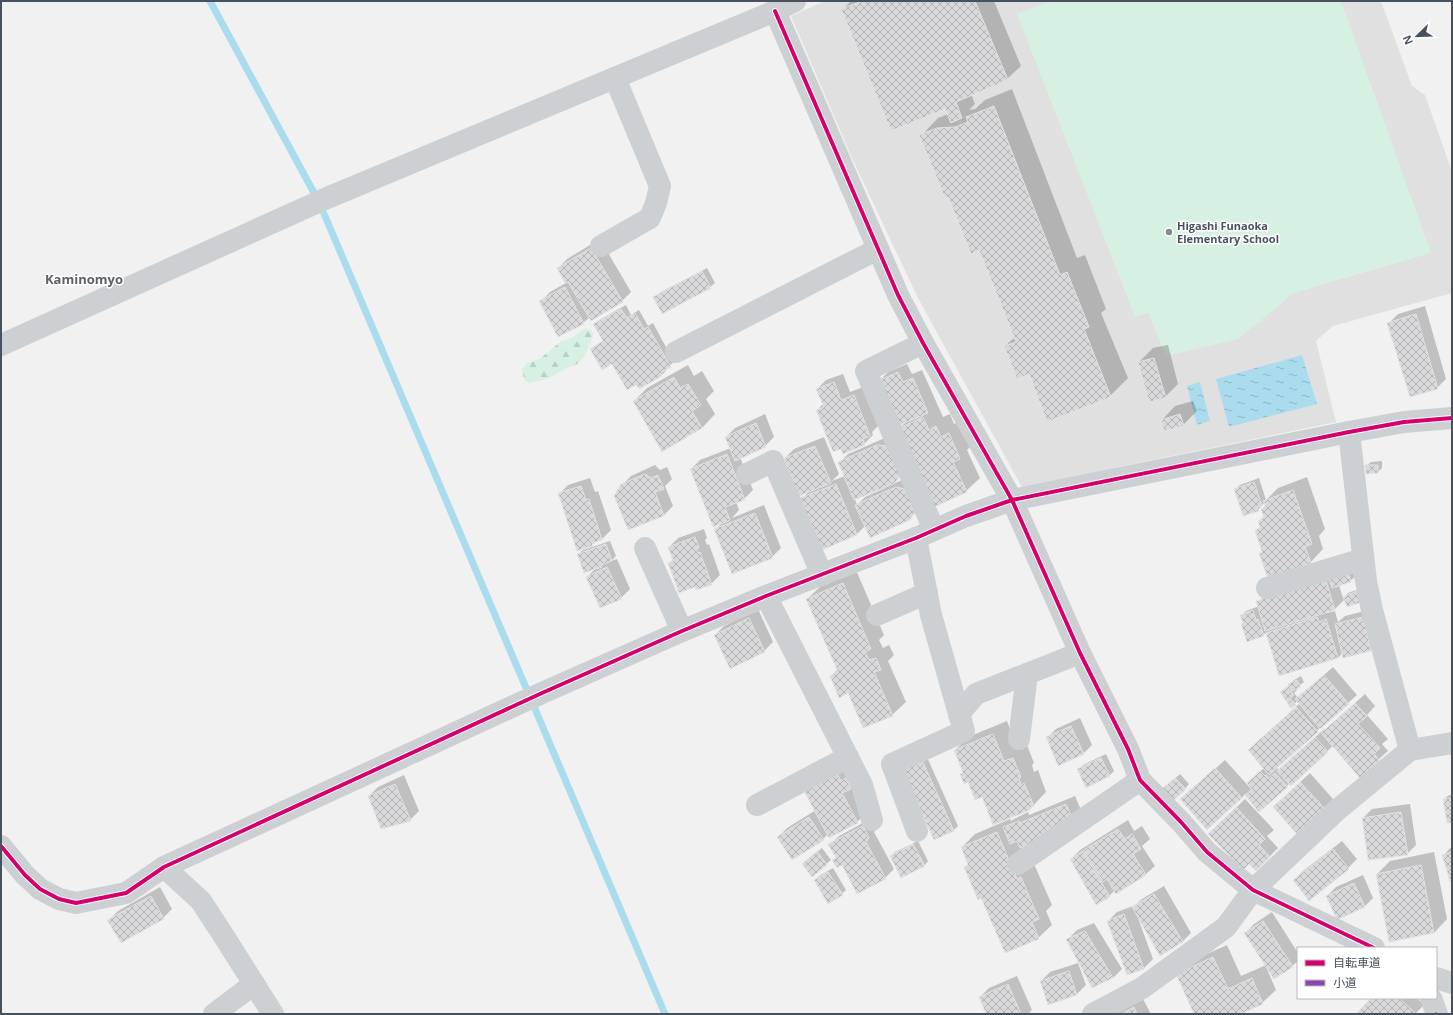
<svg xmlns="http://www.w3.org/2000/svg" width="1453" height="1015" viewBox="0 0 1453 1015" font-family="'Open Sans','Noto Sans JP',sans-serif">
	<style>
		.education { fill: #e0e0e1 }
		.green { fill: #d6f0e2 }
		.forest { fill: url(#forest-firs) }
		.water { fill: url(#water-ripples) }
		.shadow { fill: #0003; fill-rule: evenodd }
		.lines { fill: none; stroke-linecap: round; stroke-linejoin: round }
		.stream { stroke: #abdcee; stroke-width: 7 }
		.building { fill: url(#building-cross-hatch); stroke: #e3e3e4 }
		.minor { stroke: #cdd0d2; stroke-width: 22 }
		.quiet { stroke: #8e44ad; stroke-width: 3; stroke-dasharray: 6 3; stroke-linecap: butt }
		.cycleway-casing { stroke: #fff; stroke-width: 6 }
		.cycleway { stroke: #d6006c; stroke-width: 4 }
		.poi-dot { fill: #848a91; stroke: #fff; stroke-width: 1.5 }
		.labels { text-anchor: middle; stroke-width: 3; stroke-linejoin: round; paint-order: stroke }
		.poi-label { font-size: 11px; font-weight: bold; fill: #48525e; stroke: #fff; text-anchor: start }
		.quarter-label { font-size: 13px; font-weight: bold; fill: #5d6065; stroke: #fff }
	</style>
	<defs>
		<pattern id="forest-firs" width="22" height="20" patternUnits="userSpaceOnUse"><rect width="22" height="20" fill="#d6f0e2"/><path d="M5 1l3.5 6h-7zM16 11l3.5 6h-7z" fill="#b9d0c4"/></pattern>
		<pattern id="water-ripples" width="26" height="14" patternUnits="userSpaceOnUse"><rect width="26" height="14" fill="#abdcee"/><path d="M2 4q2-2 4 0t4 0M15 11q2-2 4 0t4 0" fill="none" stroke="#8db5c4"/></pattern>
		<pattern id="building-cross-hatch" width="8" height="8" patternUnits="userSpaceOnUse"><rect width="8" height="8" fill="#d9d9db"/><path d="M0 0l8 8M0 8l8-8" fill="none" stroke="#b2b3b5"/></pattern>
	</defs>
	<rect width="100%" height="100%" fill="#f2f1f1"/>
	<polygon class="education" points="825,1 1381,1 1412,86 1425,95 1452,172 1452,293 1333,326 1316,341 1336,422 1128,465 1023,489 918,298 852,158 791,16"/>
	<polygon class="green" points="1050,1 1341,1 1431,253 1294,293 1238,339 1166,356 1148,313 1135,317 1017,14"/>
	<polygon class="forest" points="587,328 593,332 593,337 588,348 584,357 577,364 565,369 547,379 528,383 524,379 522,369 526,364 541,358 560,342 573,337 579,332"/>
	<g class="water">
		<polygon points="1302,355 1317,404 1229,427 1216,379"/>
		<polygon points="1200,382 1210,421 1197,425 1187,386"/>
	</g>
	<g class="shadow">
		<polygon points="851,1 994,1 1021,66 1007,79 971,94 975,104 969,110 975,109 985,100 1012,89 1077,258 1085,255 1106,309 1101,313 1128,378 1110,396 1005,346 1015,337 980,249 949,196 921,136 938,118 948,114 946,108 842,10"/>
		<polygon points="600,239 631,292 622,301 590,317 583,323 541,301 550,292 566,283 558,268 567,259"/>
		<polygon points="707,268 715,283 710,287 655,298 659,293"/>
		<polygon points="626,305 631,315 639,310 648,326 653,323 674,362 665,369 666,371 661,375 613,362 591,349 604,340 595,324 599,320"/>
		<polygon points="1425,306 1446,379 1437,388 1389,323 1398,314"/>
		<polygon points="1168,345 1178,384 1165,397 1139,362 1153,348"/>
		<path d="M 907,364 L 912,374 L 922,370 L 943,417 L 950,414 L 954,424 L 963,420 L 973,444 L 967,450 L 980,478 L 966,491 L 919,510 L 909,519 L 865,526 L 857,534 L 822,549 L 802,499 L 809,491 L 785,458 L 794,449 L 824,437 L 839,474 L 832,481 L 845,476 L 839,463 L 848,454 L 887,437 L 904,472 L 891,485 L 906,478 L 899,429 L 907,421 L 879,381 L 888,372 ZM 884,486 L 885,488 L 865,497 L 857,505 L 855,499 Z"/>
		<polygon points="688,365 694,376 702,371 714,391 706,399 715,414 702,428 634,401 647,388"/>
		<polygon points="843,374 850,392 863,387 878,426 872,432 873,435 864,444 841,447 817,410 823,404 817,389 826,380"/>
		<polygon points="1193,401 1197,411 1183,425 1162,420 1175,406"/>
		<polygon points="765,414 774,437 765,446 740,457 753,490 744,499 736,502 739,510 732,518 764,505 781,548 772,557 716,529 723,522 691,469 700,460 731,448 726,437 735,428"/>
		<polygon points="1382,461 1382,468 1378,472 1366,466 1371,462"/>
		<polygon points="655,465 660,470 667,467 672,479 665,486 673,506 664,515 629,529 622,485 631,476"/>
		<polygon points="1307,477 1325,529 1319,536 1323,549 1310,563 1260,553 1263,551 1256,531 1261,526 1259,521 1264,516 1262,509 1266,505 1265,502 1258,510 1235,489 1240,485 1259,478 1266,500 1278,488"/>
		<polygon points="590,478 595,492 598,491 611,530 602,539 597,541 592,545 559,494 568,485"/>
		<polygon points="704,529 707,538 705,540 707,545 709,544 720,575 711,584 696,586 669,564 673,559 669,547 678,538"/>
		<polygon points="610,541 616,556 611,561 617,559 630,589 621,598 587,577 596,568 578,554 583,550"/>
		<polygon points="1352,569 1355,577 1350,581 1339,585 1343,598 1348,593 1362,588 1365,597 1345,599 1335,609 1326,612 1327,613 1335,611 1338,622 1345,616 1372,609 1380,641 1371,650 1344,657 1343,652 1338,658 1280,675 1267,632 1263,635 1242,624 1244,622 1242,615 1246,611 1259,606 1258,602 1267,593"/>
		<polygon points="856,570 884,635 879,640 883,648 889,645 894,655 888,661 906,702 892,715 849,692 831,676 838,669 807,599 821,586"/>
		<polygon points="758,609 773,642 764,651 715,635 724,626"/>
		<polygon points="1333,667 1357,695 1276,767 1279,770 1285,765 1324,729 1325,730 1365,694 1375,706 1367,715 1388,739 1382,744 1388,751 1379,759 1333,746 1291,784 1290,783 1259,811 1245,794 1242,798 1190,791 1225,760 1252,790 1257,774 1264,768 1259,741 1300,703 1298,701 1291,706 1286,688 1294,680 1301,676 1304,682 1296,688 1297,690 1294,693 1298,698"/>
		<polygon points="1080,718 1092,745 1083,754 1047,738 1056,729"/>
		<polygon points="1007,721 1017,749 1027,745 1034,763 1032,765 1034,772 1038,770 1046,792 1030,809 994,824 982,795 961,774 964,771 955,750 968,737"/>
		<polygon points="1106,754 1114,771 1110,775 1086,786 1079,769 1083,765"/>
		<polygon points="926,755 958,826 954,830 935,839 903,768"/>
		<polygon points="845,763 866,813 857,822 828,834 823,839 778,837 787,828 816,810"/>
		<polygon points="1310,773 1333,799 1324,808 1283,798"/>
		<polygon points="1180,774 1189,784 1185,789 1168,785"/>
		<polygon points="404,775 419,811 410,820 369,796 378,787"/>
		<polygon points="1449,795 1452,795 1452,822 1444,799"/>
		<polygon points="1075,796 1081,810 1022,846 1030,866 1034,864 1052,905 1046,911 1052,925 1038,938 982,897 965,867 969,864 962,847 975,834 1010,819 1011,821 1014,819 1028,812 1029,815"/>
		<polygon points="1245,799 1274,830 1267,836 1278,848 1256,870 1218,825"/>
		<polygon points="1410,804 1416,845 1407,854 1363,818 1372,809"/>
		<polygon points="872,818 878,828 874,832 894,869 885,878 857,893 842,864 834,860 837,857 830,844 839,836"/>
		<polygon points="1128,820 1134,831 1142,826 1150,839 1142,846 1155,866 1146,874 1115,890 1109,896 1071,859 1080,850"/>
		<polygon points="918,841 928,861 924,866 891,856 895,852"/>
		<polygon points="1342,841 1357,859 1348,868 1294,880 1303,871"/>
		<polygon points="1452,846 1452,880 1443,856"/>
		<polygon points="822,848 831,860 812,876 807,860"/>
		<polygon points="1434,852 1447,919 1434,933 1377,874 1390,861"/>
		<polygon points="833,868 846,890 842,894 815,880 819,876"/>
		<polygon points="1363,875 1373,898 1364,907 1327,896 1336,887"/>
		<polygon points="1164,886 1191,933 1182,942 1138,918 1153,959 1144,968 1128,974 1108,921 1117,912 1133,906 1133,907 1142,899"/>
		<polygon points="160,887 172,909 163,918 109,920 118,911"/>
		<polygon points="1272,912 1298,953 1298,961 1292,966 1267,969 1276,990 1262,1003 1238,1014 1195,1014 1178,974 1191,961 1227,945 1241,976 1266,965 1245,933 1254,924"/>
		<polygon points="1094,923 1122,969 1113,978 1092,986 1068,939 1077,930"/>
		<polygon points="1078,963 1086,985 1077,994 1048,1004 1041,981 1050,972"/>
		<polygon points="1017,976 1032,1010 1028,1014 987,1014 980,997 989,988"/>
		<polygon points="1373,998 1417,998 1424,1005 1415,1014 1358,1014"/>
		<polygon points="1143,999 1151,1014 1114,1014"/>
	</g>
	<g class="lines">
		<polyline class="stream" points="210,1 319,202 665,1014"/>
	</g>
	<g class="building">
		<polygon points="862,1 975,1 1008,80 956,102 962,118 951,123 945,109 891,131 841,9"/>
		<polygon points="994,106 1060,275 1067,272 1089,327 1084,329 1111,397 1047,422 1029,374 1017,379 1004,346 1016,342 979,250 971,254 948,197 945,198 919,135 937,128 955,127 968,122 966,117"/>
		<polygon points="591,248 623,302 591,321 568,282 565,283 557,268"/>
		<polygon points="702,271 711,288 662,314 653,297"/>
		<polygon points="565,287 584,324 558,337 539,301"/>
		<polygon points="621,309 627,318 635,313 644,329 648,327 671,367 660,373 662,376 639,389 636,385 627,390 612,364 602,370 590,349 603,341 593,324"/>
		<polygon points="1416,314 1438,389 1410,397 1387,323"/>
		<polygon points="1154,358 1166,398 1149,402 1138,362"/>
		<polygon points="898,372 903,382 913,378 928,413 893,428 878,381"/>
		<polygon points="674,377 680,388 688,384 701,405 692,411 702,428 662,452 633,401"/>
		<polygon points="834,382 841,400 854,395 870,436 863,439 865,445 843,454 841,449 833,452 816,410 824,407 816,389"/>
		<polygon points="1180,414 1184,426 1164,431 1161,420"/>
		<polygon points="923,417 929,430 936,426 941,437 949,433 960,459 953,462 967,492 928,510 898,429"/>
		<polygon points="756,423 766,447 735,461 725,437"/>
		<polygon points="877,445 889,446 901,474 895,483 854,500 838,462"/>
		<polygon points="815,446 831,483 799,496 784,458"/>
		<polygon points="727,454 745,500 725,507 730,520 713,527 690,469"/>
		<polygon points="1365,465 1378,465 1378,473 1366,474"/>
		<polygon points="645,474 651,478 658,475 664,489 655,492 664,516 628,530 614,496 621,484"/>
		<polygon points="1254,482 1262,506 1257,507 1259,511 1243,516 1234,489"/>
		<polygon points="836,484 857,535 822,550 800,498"/>
		<polygon points="581,486 586,500 589,499 602,540 592,543 593,546 577,551 558,493"/>
		<polygon points="896,487 905,489 915,512 910,520 870,538 855,505"/>
		<polygon points="1293,490 1312,544 1305,547 1311,563 1268,579 1259,553 1262,552 1255,530 1260,528 1258,521 1264,518 1261,509 1266,507 1263,501"/>
		<polygon points="755,513 773,558 732,574 714,529"/>
		<polygon points="695,537 699,548 696,549 698,553 700,552 712,585 696,590 695,587 679,593 668,563 673,561 668,547"/>
		<polygon points="606,544 612,561 601,565 602,567 584,573 577,554"/>
		<polygon points="607,567 622,599 600,608 586,577"/>
		<polygon points="1348,573 1351,582 1332,588 1329,579"/>
		<polygon points="1326,580 1335,610 1265,631 1256,601"/>
		<polygon points="843,583 871,649 865,652 869,660 876,658 881,670 874,672 893,716 863,728 848,693 839,698 830,676 838,672 806,599"/>
		<polygon points="1357,591 1362,602 1347,607 1343,597"/>
		<polygon points="1253,610 1256,620 1258,619 1264,636 1247,642 1241,624 1243,623 1240,615"/>
		<polygon points="1317,617 1319,622 1326,619 1338,658 1279,676 1266,633"/>
		<polygon points="1363,617 1371,651 1343,658 1335,624"/>
		<polygon points="749,618 765,652 730,669 714,635"/>
		<polygon points="1324,675 1349,704 1320,729 1295,699"/>
		<polygon points="1297,680 1301,687 1292,691 1288,684"/>
		<polygon points="1287,687 1294,695 1290,698 1296,705 1291,708 1280,692"/>
		<polygon points="1355,703 1367,716 1358,724 1380,748 1374,754 1380,760 1360,778 1321,733"/>
		<polygon points="1296,707 1318,732 1269,775 1248,750"/>
		<polygon points="1071,726 1084,754 1058,766 1046,737"/>
		<polygon points="993,734 1004,761 1013,758 1021,777 1019,778 1021,785 1024,783 1034,806 1029,808 1030,810 993,825 982,797 975,800 968,782 964,784 960,774 963,773 954,750"/>
		<polygon points="1315,737 1328,752 1291,786 1277,771"/>
		<polygon points="921,758 954,831 934,840 901,767"/>
		<polygon points="1101,758 1110,776 1086,788 1077,769"/>
		<polygon points="1215,768 1242,798 1207,830 1180,799"/>
		<polygon points="836,771 841,781 846,778 851,789 842,793 858,823 829,838 803,789"/>
		<polygon points="1260,771 1265,776 1266,775 1269,778 1275,773 1288,787 1259,812 1245,795 1252,789 1247,783"/>
		<polygon points="1175,778 1186,789 1173,801 1162,789"/>
		<polygon points="1300,782 1325,809 1297,834 1273,807"/>
		<polygon points="395,784 411,821 381,829 368,796"/>
		<polygon points="1452,798 1452,823 1447,823 1443,799"/>
		<polygon points="1066,804 1073,820 1060,831 1020,848 1017,841 1010,844 1003,827 1019,821 1020,823"/>
		<polygon points="1236,807 1265,839 1259,845 1270,857 1256,871 1249,864 1243,870 1208,834"/>
		<polygon points="1401,812 1408,855 1368,860 1362,818"/>
		<polygon points="809,817 824,840 792,860 777,837"/>
		<polygon points="863,826 869,838 866,842 886,879 857,894 842,865 837,868 832,860 836,858 828,844"/>
		<polygon points="1118,829 1125,839 1132,834 1141,849 1133,854 1146,875 1116,894 1107,879 1103,882 1084,850"/>
		<polygon points="997,832 1017,879 1021,877 1039,919 1032,922 1039,939 1005,953 981,898 978,900 964,867 968,865 961,847"/>
		<polygon points="913,844 925,866 901,878 890,856"/>
		<polygon points="1333,849 1349,869 1309,901 1293,880"/>
		<polygon points="817,851 827,865 812,877 802,864"/>
		<polygon points="1083,851 1110,897 1096,905 1070,859"/>
		<polygon points="1452,852 1452,881 1450,881 1442,855"/>
		<polygon points="1421,865 1434,933 1389,942 1376,874"/>
		<polygon points="828,872 843,895 828,904 814,880"/>
		<polygon points="1354,883 1365,907 1337,920 1326,896"/>
		<polygon points="1154,894 1183,942 1160,956 1132,907"/>
		<polygon points="151,896 164,919 121,943 107,920"/>
		<polygon points="1124,914 1144,969 1127,975 1107,921"/>
		<polygon points="1263,921 1293,967 1274,979 1244,933"/>
		<polygon points="1085,931 1113,978 1092,988 1066,939"/>
		<polygon points="1213,957 1228,989 1252,978 1263,1004 1241,1014 1194,1014 1176,974"/>
		<polygon points="1069,971 1077,995 1048,1005 1040,981"/>
		<polygon points="1008,984 1021,1014 986,1014 979,997"/>
		<polygon points="1371,998 1399,998 1416,1014 1356,1014"/>
		<polygon points="1134,1007 1137,1014 1121,1014"/>
	</g>
	<g class="lines">
		<g class="minor">
			<polyline points="775,11 898,295 923,343 1012,500 1080,653 1128,749 1140,780 1181,822 1207,852 1253,890 1374,948"/>
			<polyline points="601,246 650,218 656,203 660,186 615,78"/>
			<polyline points="923,343 866,371 934,530"/>
			<polyline points="1,345 327,198 775,11 795,1"/>
			<polyline points="676,352 878,249"/>
			<polyline points="1349,432 1366,581 1372,610 1410,750"/>
			<polyline points="747,474 773,461 822,575"/>
			<polyline points="916,538 931,615 959,714"/>
			<polyline points="645,548 682,631"/>
			<polyline points="1267,588 1363,559"/>
			<polyline points="766,596 862,785 872,820"/>
			<polyline points="877,615 927,593"/>
			<polyline points="1019,739 1027,674"/>
			<polyline points="757,805 848,757"/>
			<polyline points="917,831 892,764 964,731 959,714 976,694 1080,653"/>
			<polyline points="1,846 25,875 40,889 59,899 76,903 126,893 164,867 542,693 682,631 766,596 916,538 966,516 1012,500 1349,432 1404,422 1452,418"/>
			<polyline points="1018,864 1140,780"/>
			<polyline points="164,867 201,901 227,941 273,1014"/>
			<polyline points="1436,978 1452,983"/>
			<polyline points="1431,998 1437,1014"/>
			<polyline points="214,1014 254,984"/>
			<polyline points="1093,1014 1142,988 1226,927 1253,890 1336,811 1410,750 1452,743"/>
		</g>
		<polyline class="quiet" points="1436,1014 1437,1013"/>
		<defs>
			<g id="cycleway">
				<polyline points="775,11 898,295 923,343 1012,500 1080,653 1128,749 1140,780 1181,822 1207,852 1253,890 1374,948"/>
				<polyline points="1,846 25,875 40,889 59,899 76,903 126,893 164,867 542,693 682,631 766,596 916,538 966,516 1012,500 1349,432 1404,422 1452,418"/>
			</g>
		</defs>
		<use href="#cycleway" class="cycleway-casing"/>
		<use href="#cycleway" class="cycleway"/>
	</g>
	<circle class="poi-dot" cx="1169" cy="232" r="4"/>
	<g class="labels">
		<g class="poi-label">
			<text x="1177" y="230">Higashi Funaoka<tspan x="1177" dy="13">Elementary School</tspan></text>
		</g>
		<g class="quarter-label">
			<text x="84" y="284">Kaminomyo</text>
		</g>
	</g>
	<rect width="1453" height="1015" fill="none" stroke="#48525e" stroke-width="4"/>
	<rect x="1297" y="947" width="140" height="52" fill="#ffffff" stroke="#b6babf"/>
	<rect x="1305" y="960" width="20" height="6" fill="#d6006c" stroke="#b6babf"/>
	<text x="1333" y="967" font-size="12" fill="#48525e">自転車道</text>
	<rect x="1305" y="980" width="20" height="6" fill="#8e44ad" stroke="#b6babf"/>
	<text x="1333" y="987" font-size="12" fill="#48525e">小道</text>
	<g transform="translate(1417 36) rotate(247)" stroke="#ffffff" stroke-width="3" paint-order="stroke">
	<path d="M0-3L7 15L0 10L-7 15Z" fill="#48525e"/>
	<text y="-6" font-size="11" font-weight="bold" text-anchor="middle" fill="#48525e">N</text>
	</g>
</svg>
